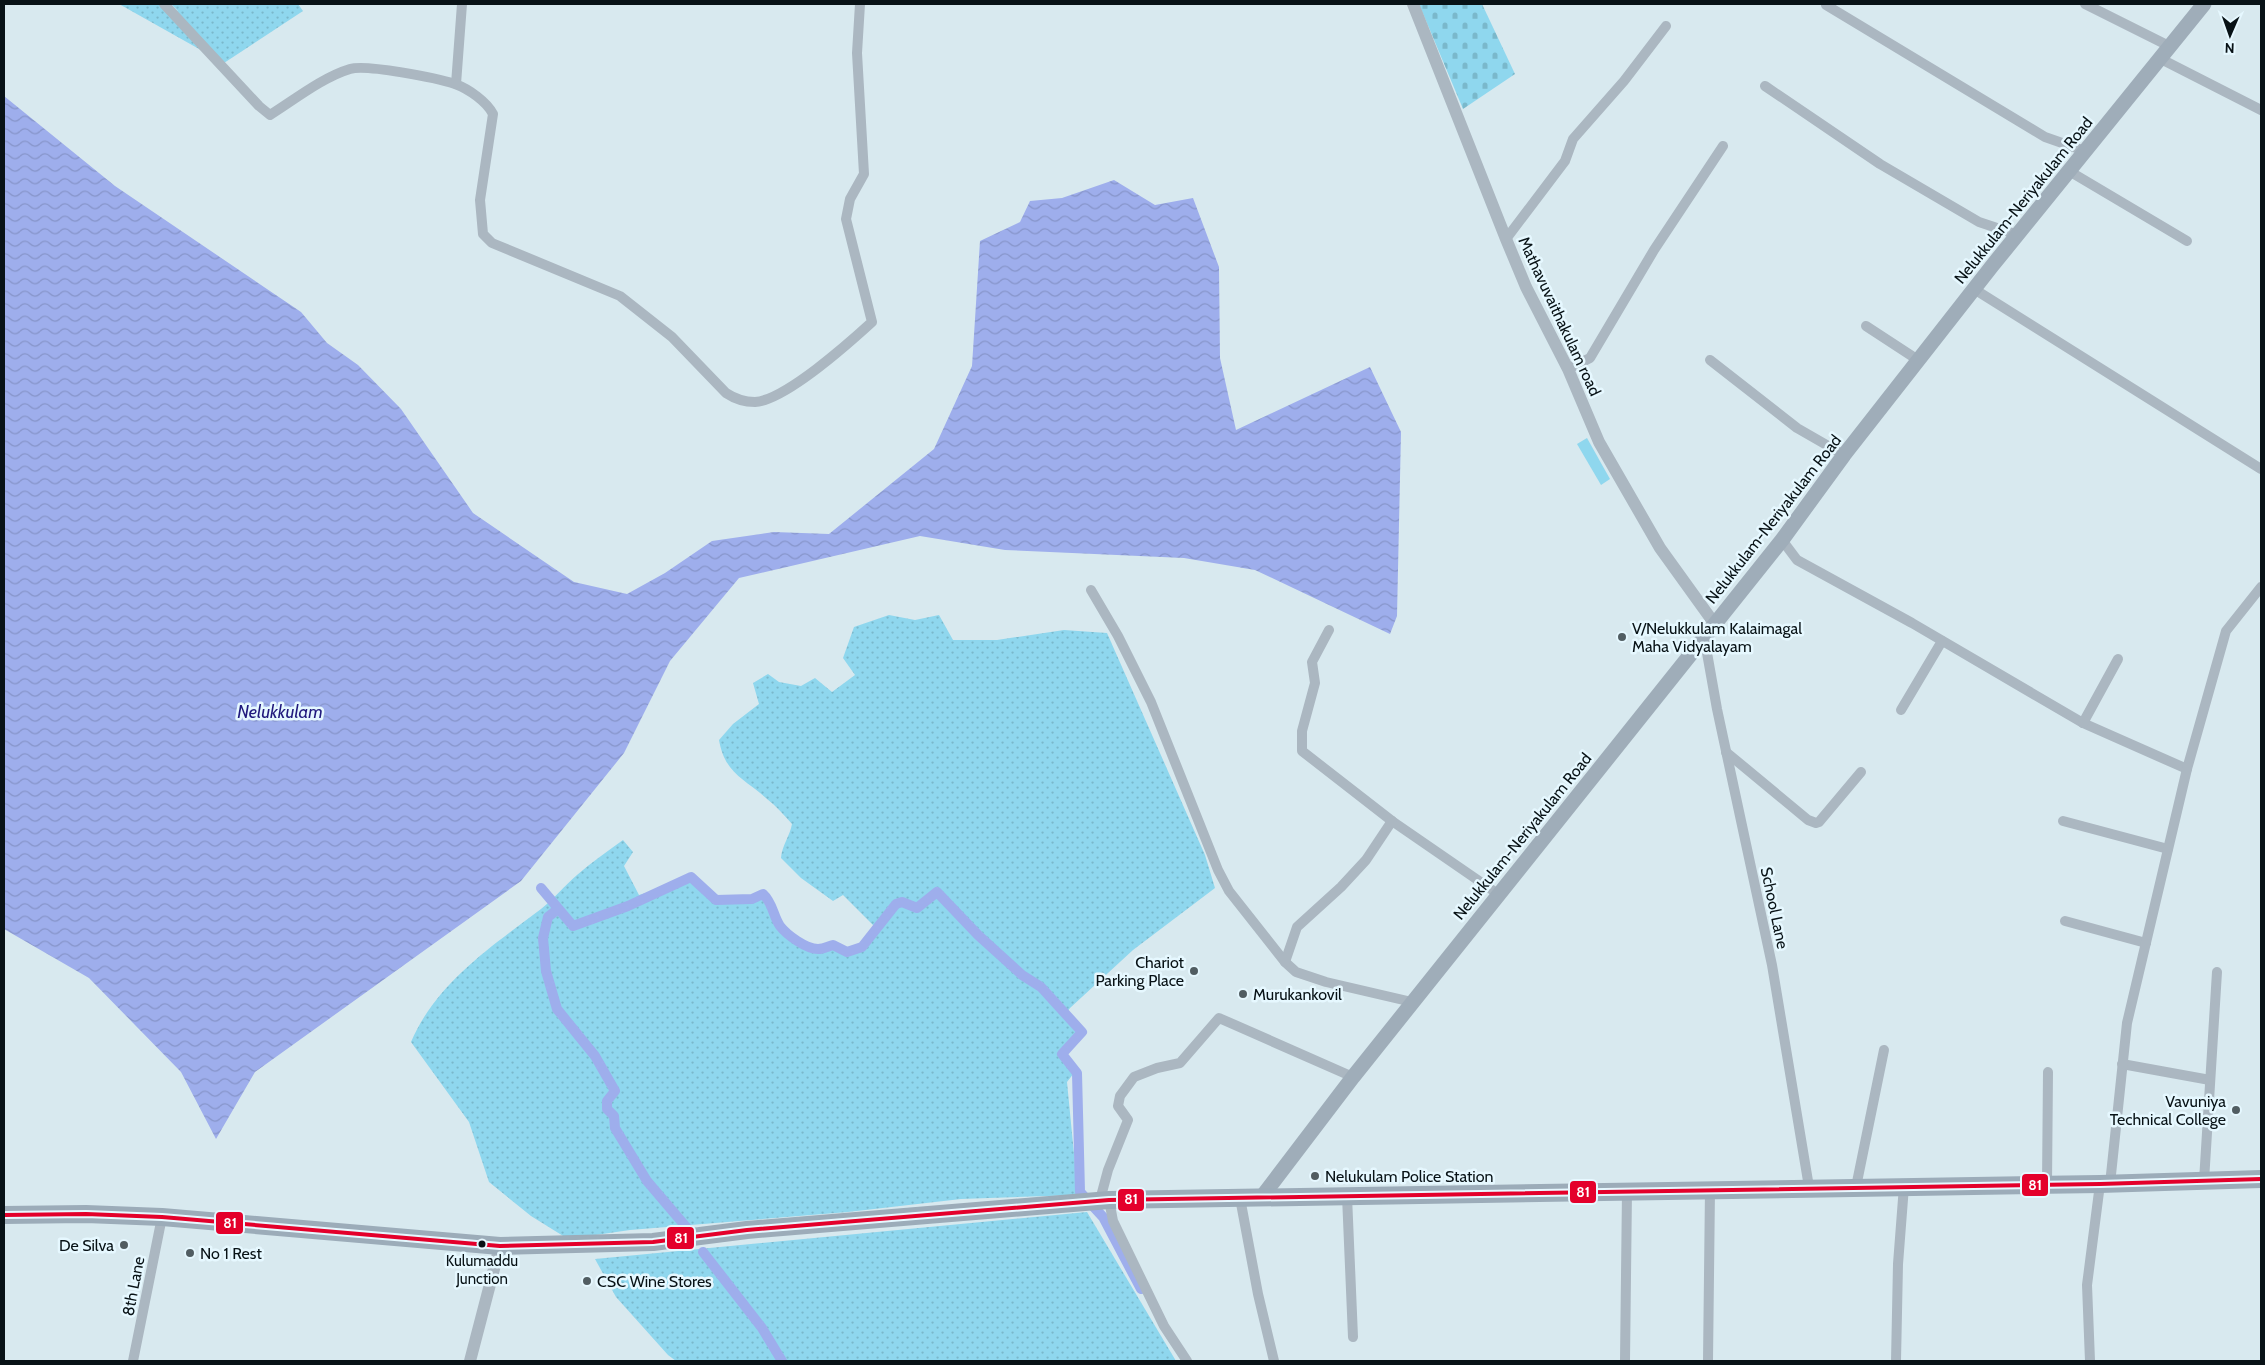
<svg xmlns="http://www.w3.org/2000/svg" width="2265" height="1365" viewBox="0 0 2265 1365" font-family="Cabin,sans-serif">
	<style>
		.grass { fill: url(#grass-dots) }
		.cemetery { fill: url(#cemetery-stones) }
		.garden { fill: #8fd7ee }
		.water { fill: url(#water-waves) }
		.lines { fill: none; stroke-linecap: round; stroke-linejoin: round }
		.canal { stroke: #9eaeec; stroke-width: 10 }
		.minor { stroke: #abb7c1; stroke-width: 10 }
		.tertiary { stroke: #abb7c1; stroke-width: 12 }
		.secondary { stroke: #9fadb9; stroke-width: 15 }
		.trunk { stroke: #9cacb9; stroke-width: 18 }
		.bus-1-casing { stroke: #e6f8ff; stroke-width: 8 }
		.bus-1 { stroke: #e4002b; stroke-width: 4 }
		.poi-dot { fill: #515d62; stroke: #e6f8ff; stroke-width: 2 }
		.bus-dot { fill: #081216; stroke: #e6f8ff; stroke-width: 2 }
		.labels { text-anchor: middle; stroke-width: 5; stroke-linejoin: round; paint-order: stroke }
		.bus-label { font-size: 15px; fill: #081216; stroke: #e6f8ff }
		.street-label { font-size: 16px; fill: #081216; stroke: #e6f8ff }
		.poi-label { font-size: 16px; fill: #081216; stroke: #e6f8ff; text-anchor: start }
		.water-label { font-size: 18px; font-style: italic; fill: #20197d; stroke: #e6f8ff }
		.line-badge { stroke: #e6f8ff; stroke-width: 2 }
		.badge-label { font-size: 14px; text-anchor: middle; font-weight: bold; fill: #fff }
	</style>
	<defs>
		<pattern id="grass-dots" width="8" height="8" patternUnits="userSpaceOnUse" patternTransform="scale(1.25)"><rect width="8" height="8" fill="#8fd7ee"/><path d="M2 2h.1M6 6h.1" fill="none" stroke="#7ab8cb" stroke-width="1.8" stroke-linecap="round"/></pattern>
		<pattern id="cemetery-stones" width="16" height="16" patternUnits="userSpaceOnUse" patternTransform="scale(1.25)"><rect width="16" height="16" fill="#8fd7ee"/><path d="M2 7V4a2 2 0 0 1 4 0v3zM10 15v-3a2 2 0 0 1 4 0v3z" fill="#7ab8cb"/></pattern>
		<pattern id="water-waves" width="16" height="10" patternUnits="userSpaceOnUse" patternTransform="scale(1.25)"><rect width="16" height="10" fill="#9eaeec"/><path d="M0 5q4-4 8 0t8 0" fill="none" stroke="#8795ca"/></pattern>
	</defs>
	<rect width="100%" height="100%" fill="#d8e9ef"/>
	<g class="grass">
		<polygon points="119,4 162,4 178,11 171,4 298,4 303,11 224,63"/>
		<path d="M 889,615 L 915,620 L 939,615 L 953,640 L 997,640 L 1064,630 L 1107,633 L 1205,855 L 1215,888 L 1133,950 L 1070,1008 L 1064,1017 L 1077,1033 L 1059,1055 L 1074,1073 L 1067,1082 L 1078,1195 L 961,1199 L 848,1212 L 630,1230 L 568,1239 L 531,1216 L 489,1182 L 469,1122 L 411,1042 C 436,983 492,946 541,909 C 554,899 565,885 577,875 C 592,862 608,851 623,840 L 633,852 L 624,866 L 639,895 L 690,880 L 717,903 L 747,903 L 762,899 C 775,922 790,950 820,952 C 825,952 830,949 835,948 C 844,948 854,949 863,949 L 878,930 L 843,895 L 833,901 L 801,878 L 781,858 C 782,845 790,836 792,824 C 784,815 776,806 767,799 C 744,778 725,774 719,740 L 733,724 L 759,704 L 753,683 L 768,674 L 779,682 L 801,686 L 815,678 L 832,692 L 855,675 L 843,658 L 854,627 Z"/>
		<polygon points="1087,1212 1176,1361 676,1361 668,1355 616,1297 595,1259"/>
	</g>
	<polygon class="cemetery" points="1419,4 1482,4 1515,74 1463,109"/>
	<polygon class="garden" points="1587,438 1610,479 1601,485 1577,444"/>
	<polygon class="water" points="4,96 115,186 301,312 327,343 358,365 401,409 473,513 574,582 627,594 665,573 712,541 774,532 829,534 934,449 972,366 980,241 1020,222 1030,201 1062,198 1114,180 1155,205 1193,198 1219,267 1220,358 1236,430 1370,367 1401,432 1397,616 1390,634 1255,570 1184,558 1005,550 920,536 739,578 670,661 624,753 521,881 255,1072 216,1139 181,1072 89,978 4,929"/>
	<g class="lines">
		<g class="canal">
			<path d="M 541,888 L 573,926 L 628,906 L 691,877 L 716,900 L 752,899 L 763,894 C 773,903 773,916 780,926 C 787,935 806,949 818,949 C 823,949 829,946 833,945 L 847,952 L 862,947 L 896,904 L 902,902 L 917,908 L 937,892 L 978,935 L 1022,975 L 1041,987 L 1082,1032 L 1062,1054 L 1077,1073 L 1080,1192 L 1103,1217 L 1141,1289"/>
			<polyline points="558,909 548,917 543,938 546,971 557,1009 595,1056 615,1091 607,1101 607,1109 614,1116 615,1128 647,1181 687,1228"/>
			<polyline points="703,1252 762,1328 782,1361"/>
		</g>
		<g class="minor">
			<path d="M 164,4 L 259,106 L 270,115 C 294,100 323,77 350,69 C 366,64 437,78 455,84 C 469,89 487,102 493,114 L 480,200 L 483,234 L 492,243 L 620,296 L 672,337 L 726,393 C 735,399 744,402 755,402 C 785,400 849,343 872,322 L 846,219 L 850,199 L 864,174 L 857,53 L 860,4"/>
			<polyline points="2085,4 2169,46"/>
			<polyline points="1826,5 2045,137 2085,151"/>
			<polyline points="2159,58 2261,110"/>
			<polyline points="456,84 462,4"/>
			<polyline points="1765,86 1880,164 1979,222 2018,235"/>
			<polyline points="2069,171 2187,241"/>
			<polyline points="1506,239 1565,161 1573,139 1624,81 1666,26"/>
			<polyline points="1974,289 2261,469"/>
			<polyline points="1866,326 1918,360"/>
			<polyline points="1710,360 1797,428 1844,455"/>
			<polyline points="1568,369 1590,358 1654,250 1723,146"/>
			<polyline points="1782,540 1797,560 1912,623 2083,723 2187,769"/>
			<polyline points="1091,590 1118,636 1151,702 1218,870 1229,891 1285,962 1296,972 1326,982 1412,1002"/>
			<polyline points="1329,630 1312,662 1315,683 1302,731 1302,751 1392,821 1498,894"/>
			<polyline points="1704,636 1717,709 1772,965 1809,1187"/>
			<polyline points="1901,710 1942,641"/>
			<polyline points="2083,723 2118,659"/>
			<polyline points="1726,752 1808,820 1816,823 1819,822 1861,772"/>
			<polyline points="2063,821 2168,849"/>
			<polyline points="2065,921 2146,943"/>
			<polyline points="1285,962 1297,927 1341,887 1366,860 1392,821"/>
			<polyline points="2122,1064 2210,1080"/>
			<polyline points="2204,1181 2217,972"/>
			<polyline points="2047,1184 2048,1072"/>
			<polyline points="2110,1184 2127,1023 2187,769 2226,631 2261,587"/>
			<polyline points="1856,1187 1884,1050"/>
			<polyline points="1347,1196 1353,1337"/>
			<polyline points="1240,1198 1258,1294 1274,1361"/>
			<polyline points="1100,1200 1108,1170 1128,1120 1118,1106 1120,1096 1134,1077 1157,1068 1180,1063 1219,1018 1353,1077"/>
			<polyline points="1109,1200 1113,1221 1164,1326 1187,1361"/>
			<polyline points="133,1361 162,1217"/>
			<polyline points="1625,1361 1627,1191"/>
			<polyline points="1708,1361 1710,1189"/>
			<polyline points="1896,1361 1898,1264 1904,1186"/>
			<polyline points="2090,1361 2087,1285 2100,1184"/>
		</g>
		<g class="tertiary">
			<polyline points="1413,4 1506,239 1526,287 1568,369 1599,442 1660,548 1714,623"/>
			<polyline points="470,1361 500,1246"/>
		</g>
		<polyline class="secondary" points="1261,1198 1353,1077 1782,540 1844,455 1992,266 2204,4"/>
		<polyline class="trunk" points="4,1215 86,1214 162,1217 500,1246 653,1242 747,1230 1109,1200 2100,1184 2261,1179"/>
		<defs>
			<polyline id="bus-1" points="4,1215 86,1214 162,1217 500,1246 653,1242 747,1230 1109,1200 2100,1184 2261,1179"/>
		</defs>
		<use href="#bus-1" class="bus-1-casing"/>
		<use href="#bus-1" class="bus-1"/>
	</g>
	<g class="poi-dot">
		<circle cx="1622" cy="637" r="5"/>
		<circle cx="1194" cy="971" r="5"/>
		<circle cx="1243" cy="994" r="5"/>
		<circle cx="2236" cy="1110" r="5"/>
		<circle cx="1315" cy="1176" r="5"/>
		<circle cx="124" cy="1245" r="5"/>
		<circle cx="190" cy="1253" r="5"/>
		<circle cx="587" cy="1281" r="5"/>
	</g>
	<circle class="bus-dot" cx="482" cy="1244" r="4.5"/>
	<g class="labels">
		<g class="bus-label">
			<text x="482" y="1266">Kulumaddu<tspan x="482" dy="18">Junction</tspan></text>
		</g>
		<g class="street-label">
			<text transform="translate(2023 200) rotate(-51)" y="6">Nelukkulam-Neriyakulam Road</text>
			<text transform="translate(1560 316) rotate(65)" y="6">Mathavuvaithakulam road</text>
			<text transform="translate(1773 519) rotate(-52)" y="6">Nelukkulam-Neriyakulam Road</text>
			<text transform="translate(1522 836) rotate(-51)" y="6">Nelukkulam-Neriyakulam Road</text>
			<text transform="translate(1775 908) rotate(78)" y="6">School Lane</text>
			<text transform="translate(133 1286) rotate(-79)" y="6">8th Lane</text>
		</g>
		<g class="poi-label">
			<text x="1632" y="634">V/Nelukkulam Kalaimagal<tspan x="1632" dy="18">Maha Vidyalayam</tspan></text>
			<text x="1184" y="968" text-anchor="end">Chariot<tspan x="1184" dy="18">Parking Place</tspan></text>
			<text x="1253" y="1000">Murukankovil</text>
			<text x="2226" y="1107" text-anchor="end">Vavuniya<tspan x="2226" dy="18">Technical College</tspan></text>
			<text x="1325" y="1182">Nelukulam Police Station</text>
			<text x="114" y="1251" text-anchor="end">De Silva</text>
			<text x="200" y="1259">No 1 Rest</text>
			<text x="597" y="1287">CSC Wine Stores</text>
		</g>
		<g class="water-label">
			<text x="280" y="718">Nelukkulam</text>
		</g>
	</g>
	<g class="line-badge">
		<rect x="2021" y="1173" width="28" height="24" rx="5" fill="#e4002b"/>
		<rect x="1569" y="1180" width="28" height="24" rx="5" fill="#e4002b"/>
		<rect x="1117" y="1188" width="28" height="24" rx="5" fill="#e4002b"/>
		<rect x="215" y="1211" width="29" height="24" rx="5" fill="#e4002b"/>
		<rect x="666" y="1226" width="29" height="24" rx="5" fill="#e4002b"/>
	</g>
	<g class="badge-label">
		<text x="2035" y="1190">81</text>
		<text x="1583" y="1197">81</text>
		<text x="1131" y="1204">81</text>
		<text x="230" y="1228">81</text>
		<text x="681" y="1243">81</text>
	</g>
	<rect width="2265" height="1365" fill="none" stroke="#081216" stroke-width="10"/>
	<g transform="translate(2230 35) rotate(182)" stroke="#e6f8ff" stroke-width="4" paint-order="stroke">
	<path d="M0-4L9 19L0 12L-9 19Z" fill="#081216"/>
	<text y="-8" font-size="14" font-weight="bold" text-anchor="middle" fill="#081216">N</text>
	</g>
</svg>
